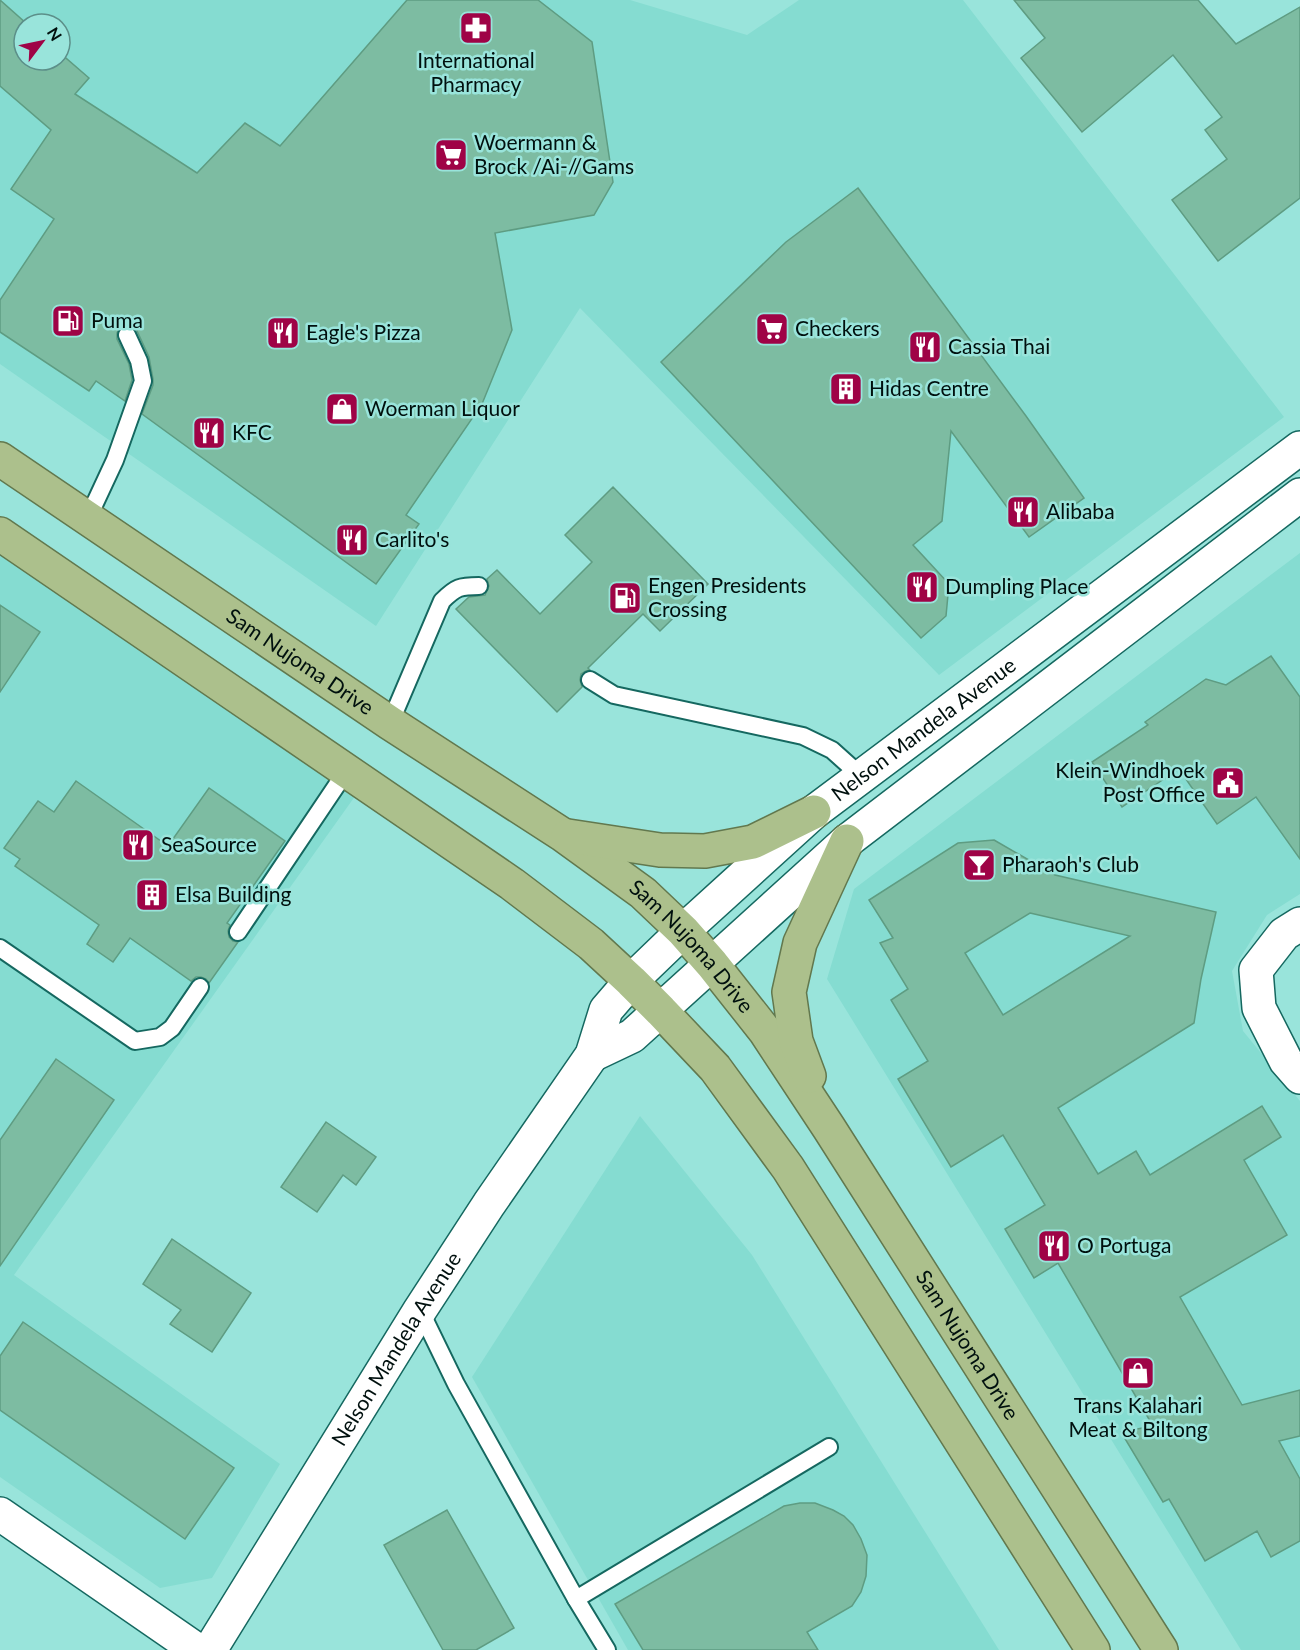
<svg xmlns="http://www.w3.org/2000/svg" width="1300" height="1650" viewBox="0 0 1300 1650" font-family="Lato,sans-serif">
	<style>
		.built { fill: #85dcd1; fill-rule: evenodd }
		.building { fill: #7dbca2; stroke: #5e9c82; stroke-width: 1.5; fill-rule: evenodd }
		.lines { fill: none; stroke-linecap: round; stroke-linejoin: round }
		.service-casing { stroke: #156860; stroke-width: 20 }
		.minor-casing { stroke: #156860; stroke-width: 36 }
		.secondary-casing { stroke: #156860; stroke-width: 36 }
		.trunk-casing { stroke: #62784e; stroke-width: 36 }
		.service { stroke: #fff; stroke-width: 16 }
		.minor { stroke: #fff; stroke-width: 33 }
		.secondary { stroke: #fff; stroke-width: 33 }
		.trunk { stroke: #acc08c; stroke-width: 33 }
		.labels { text-anchor: middle; stroke-width: 5; stroke-linejoin: round; paint-order: stroke }
		.poi-label { font-size: 21px; fill: #00100e; stroke: #99e4db; text-anchor: start }
		.street-label { font-size: 21px; fill: #00100e; stroke: #99e4db }
	</style>
	<rect width="100%" height="100%" fill="#99e4db"/>
	<g class="built">
		<path d="M 0,0 L 630,0 L 747,35 L 799,0 L 963,0 L 1284,417 L 939,675 L 580,308 L 376,626 L 0,364 ZM 24,24 L 60,24 L 60,60 L 24,60 Z"/>
		<polygon points="0,536 363,785 14,1275 280,1464 212,1578 160,1588 0,1477"/>
		<polygon points="1300,553 1300,894 1267,915 1232,971 1243,1031 1300,1101 1300,1650 1241,1650 827,979 854,889"/>
		<polygon points="640,1116 752,1255 999,1650 628,1650 472,1377"/>
	</g>
	<g class="building">
		<polygon points="0,0 27,24 24,24 24,60 60,60 60,53 89,78 75,94 197,173 245,123 280,146 407,0 538,0 592,42 613,182 594,215 495,233 512,330 482,404 406,515 419,524 376,584 142,414 153,385 153,379 149,357 137,331 133,326 123,325 119,329 117,333 117,339 129,364 132,380 125,401 96,381 89,391 0,332 0,300 54,219 11,189 51,130 0,86"/>
		<polygon points="1014,0 1198,0 1236,44 1300,7 1300,198 1218,261 1172,200 1227,159 1205,130 1222,117 1173,55 1082,132 1021,58 1045,38"/>
		<polygon points="858,188 1026,416 1084,498 1029,537 951,431 942,521 913,545 949,584 946,616 921,638 661,362 786,242"/>
		<polygon points="613,487 708,584 660,631 643,614 588,668 590,670 586,671 581,674 580,680 582,687 557,712 456,609 469,597 485,595 489,586 487,579 497,570 540,614 592,562 565,535"/>
		<polygon points="0,605 40,632 0,692"/>
		<polygon points="1271,656 1300,697 1300,859 1256,797 1217,824 1179,769 1122,807 1092,762 1148,725 1145,722 1206,679 1226,685"/>
		<polygon points="76,781 168,846 209,788 285,841 227,923 230,925 228,931 229,937 233,941 238,942 209,983 206,979 201,977 196,977 191,981 130,938 113,962 87,944 99,925 15,866 20,859 4,848 38,801 54,812"/>
		<path d="M 994,840 L 1055,875 L 1216,912 L 1201,979 L 1194,1023 L 1058,1108 L 1098,1174 L 1136,1151 L 1150,1175 L 1262,1106 L 1281,1137 L 1244,1160 L 1287,1235 L 1180,1297 L 1242,1405 L 1300,1390 L 1300,1436 L 1279,1441 L 1300,1479 L 1300,1541 L 1271,1557 L 1257,1531 L 1205,1561 L 1169,1499 L 1163,1502 L 1121,1432 L 1153,1426 L 1058,1263 L 1034,1278 L 1005,1229 L 1045,1205 L 1003,1135 L 951,1167 L 898,1079 L 928,1061 L 891,1000 L 908,989 L 880,943 L 893,938 L 869,900 L 958,843 ZM 1030,913 L 1130,936 L 1003,1015 L 965,953 Z"/>
		<polygon points="56,1059 114,1100 0,1266 0,1140"/>
		<polygon points="326,1122 376,1157 356,1185 343,1175 317,1212 281,1187"/>
		<polygon points="172,1239 251,1293 212,1352 170,1324 181,1310 143,1284"/>
		<polygon points="23,1322 234,1468 185,1539 0,1410 0,1356"/>
		<polygon points="800,1503 815,1503 833,1510 844,1516 853,1525 861,1539 867,1555 866,1576 861,1592 852,1606 807,1632 818,1650 643,1650 615,1604 784,1506"/>
		<polygon points="447,1510 514,1628 476,1650 443,1650 384,1545"/>
	</g>
	<g class="lines">
		<defs>
			<g id="service">
				<polyline points="88,518 115,460 143,381 139,361 127,335"/>
				<polyline points="590,680 614,695 803,736 832,750 861,776"/>
				<path d="M 390,723 L 442,601 C 456,587 460,586 479,586"/>
				<polyline points="238,932 347,770"/>
				<polyline points="0,948 135,1041 160,1037 172,1028 200,987"/>
				<polyline points="420,1310 456,1384 576,1599 829,1447"/>
				<polyline points="576,1599 607,1650"/>
			</g>
			<g id="minor">
				<polyline points="1300,924 1284,934 1256,970 1259,1008 1286,1061 1300,1077"/>
				<polyline points="0,1514 197,1650"/>
			</g>
			<g id="secondary">
				<polyline points="592,1055 632,1036 847,841 1300,495"/>
				<path id="s1" d="M 210,1650 L 420,1310 L 489,1204 L 592,1055 L 606,1010 L 631,981 L 683,931 L 814,812 L 1300,448"/>
			</g>
			<g id="trunk">
				<path id="s2" d="M 0,459 L 390,723 L 563,835 L 643,893 L 683,931 L 712,964 L 765,1031 L 829,1128 L 1161,1650"/>
				<polyline points="0,534 512,884 591,944 631,981 661,1011 715,1068 788,1168 1093,1650"/>
				<polyline points="568,836 660,850 705,851 753,842 814,812"/>
				<polyline points="809,1076 796,1041 789,992 800,943 847,841"/>
			</g>
		</defs>
		<use href="#service" class="service-casing"/>
		<use href="#minor" class="minor-casing"/>
		<use href="#secondary" class="secondary-casing"/>
		<use href="#trunk" class="trunk-casing"/>
		<use href="#service" class="service"/>
		<use href="#minor" class="minor"/>
		<use href="#secondary" class="secondary"/>
		<use href="#trunk" class="trunk"/>
	</g>
	<defs>
		<symbol id="pharmacy-square" viewBox="-11 -11 22 22"><rect x="-9" y="-9" width="18" height="18" rx="4" fill="#9f0346" stroke="#99e4db"/><path d="M-2-6h4v4h4v4h-4v4h-4v-4h-4v-4h4Z" fill="#fff"/></symbol>
		<symbol id="supermarket-square" viewBox="-11 -11 22 22"><rect x="-9" y="-9" width="18" height="18" rx="4" fill="#9f0346" stroke="#99e4db"/><path d="M-6-5.5h2.5l.6 2H6L4.5 2H-2.5L-4.4-4H-6ZM-1.5 3.2a1.3 1.3 0 1 0 .1 0ZM3 3.2a1.3 1.3 0 1 0 .1 0Z" fill="#fff"/></symbol>
		<symbol id="fuel-square" viewBox="-11 -11 22 22"><rect x="-9" y="-9" width="18" height="18" rx="4" fill="#9f0346" stroke="#99e4db"/><path d="M-5.5-6h7V0h2V4h1.3V-2.5L3-4.5l.8-.8L6-3V5H2.5V1h-1V6h-7ZM-4.2-4.7v3.2H.2V-4.7Z" fill="#fff"/></symbol>
		<symbol id="restaurant-square" viewBox="-11 -11 22 22"><rect x="-9" y="-9" width="18" height="18" rx="4" fill="#9f0346" stroke="#99e4db"/><path d="M-5-6h1v4h1v-4h1v4h1v-4h1v5L-1.5 .5V6h-2V.5L-5-1ZM5-6V6H3V1.5H1.5Q1.5-4 5-6Z" fill="#fff"/></symbol>
		<symbol id="building-square" viewBox="-11 -11 22 22"><rect x="-9" y="-9" width="18" height="18" rx="4" fill="#9f0346" stroke="#99e4db"/><path d="M-4-6H4V6H1V3H-1V6H-4ZM-2.5-4.3h1.7v1.8h-1.7ZM.8-4.3h1.7v1.8H.8ZM-2.5-1h1.7V.8h-1.7ZM.8-1h1.7V.8H.8Z" fill="#fff"/></symbol>
		<symbol id="shop-square" viewBox="-11 -11 22 22"><rect x="-9" y="-9" width="18" height="18" rx="4" fill="#9f0346" stroke="#99e4db"/><path d="M-5-2.5h2.3a2.7 3.5 0 0 1 5.4 0H5L5.5 6h-11ZM-1.5-2.5h3a1.5 2.3 0 0 0-3 0Z" fill="#fff"/></symbol>
		<symbol id="civic-square" viewBox="-11 -11 22 22"><rect x="-9" y="-9" width="18" height="18" rx="4" fill="#9f0346" stroke="#99e4db"/><path d="M-.6-6.5H3V-4.5H.6V-3L4-1V1h2V6H-6V1h2V-1L-.6-3ZM-1.2 2.5V6h2.4V2.5Z" fill="#fff"/></symbol>
		<symbol id="bar-square" viewBox="-11 -11 22 22"><rect x="-9" y="-9" width="18" height="18" rx="4" fill="#9f0346" stroke="#99e4db"/><path d="M-6-5H6L.8 .8V4.5H3.5V6h-7V4.5H-.8V.8Z" fill="#fff"/></symbol>
	</defs>
	<g fill-rule="evenodd">
		<use href="#pharmacy-square" x="457" y="9" width="38" height="38"/>
		<use href="#supermarket-square" x="432" y="136" width="38" height="38"/>
		<use href="#fuel-square" x="49" y="302" width="38" height="38"/>
		<use href="#supermarket-square" x="753" y="310" width="38" height="38"/>
		<use href="#restaurant-square" x="264" y="314" width="38" height="38"/>
		<use href="#restaurant-square" x="906" y="328" width="38" height="38"/>
		<use href="#building-square" x="827" y="370" width="38" height="38"/>
		<use href="#shop-square" x="323" y="390" width="38" height="38"/>
		<use href="#restaurant-square" x="190" y="414" width="38" height="38"/>
		<use href="#restaurant-square" x="1004" y="493" width="38" height="38"/>
		<use href="#restaurant-square" x="333" y="521" width="38" height="38"/>
		<use href="#restaurant-square" x="903" y="568" width="38" height="38"/>
		<use href="#fuel-square" x="606" y="579" width="38" height="38"/>
		<use href="#civic-square" x="1209" y="764" width="38" height="38"/>
		<use href="#restaurant-square" x="119" y="826" width="38" height="38"/>
		<use href="#bar-square" x="960" y="846" width="38" height="38"/>
		<use href="#building-square" x="133" y="876" width="38" height="38"/>
		<use href="#restaurant-square" x="1035" y="1227" width="38" height="38"/>
		<use href="#shop-square" x="1119" y="1354" width="38" height="38"/>
	</g>
	<g class="labels">
		<g class="poi-label">
			<text x="476" y="68" text-anchor="middle">International<tspan x="476" dy="24">Pharmacy</tspan></text>
			<text x="474" y="150">Woermann &amp;<tspan x="474" dy="24">Brock /Ai-//Gams</tspan></text>
			<text x="91" y="328">Puma</text>
			<text x="795" y="336">Checkers</text>
			<text x="306" y="340">Eagle's Pizza</text>
			<text x="948" y="354">Cassia Thai</text>
			<text x="869" y="396">Hidas Centre</text>
			<text x="365" y="416">Woerman Liquor</text>
			<text x="232" y="440">KFC</text>
			<text x="1046" y="519">Alibaba</text>
			<text x="375" y="547">Carlito's</text>
			<text x="648" y="593">Engen Presidents<tspan x="648" dy="24">Crossing</tspan></text>
			<text x="945" y="594">Dumpling Place</text>
			<text x="1205" y="778" text-anchor="end">Klein-Windhoek<tspan x="1205" dy="24">Post Office</tspan></text>
			<text x="161" y="852">SeaSource</text>
			<text x="1002" y="872">Pharaoh's Club</text>
			<text x="175" y="902">Elsa Building</text>
			<text x="1077" y="1253">O Portuga</text>
			<text x="1138" y="1413" text-anchor="middle">Trans Kalahari<tspan x="1138" dy="24">Meat &amp; Biltong</tspan></text>
		</g>
		<g class="street-label">
			<text dy="7" stroke="none"><textPath href="#s2" startOffset="362">Sam Nujoma Drive</textPath></text>
			<text dy="7" stroke="none"><textPath href="#s1" startOffset="1179">Nelson Mandela Avenue</textPath></text>
			<text dy="7" stroke="none"><textPath href="#s2" startOffset="848">Sam Nujoma Drive</textPath></text>
			<text dy="7" stroke="none"><textPath href="#s2" startOffset="1334">Sam Nujoma Drive</textPath></text>
			<text dy="7" stroke="none"><textPath href="#s1" startOffset="354">Nelson Mandela Avenue</textPath></text>
		</g>
	</g>
	<g transform="translate(42 42) rotate(58)"><circle r="28" fill="#99e4db" stroke="#5c8f89" stroke-width="1.5"/>
	<path d="M0-4.5L10 22L0 15L-10 22Z" fill="#9f0346"/>
	<text y="-9" font-size="16" font-weight="bold" text-anchor="middle" fill="#00100e">N</text>
	</g>
</svg>
